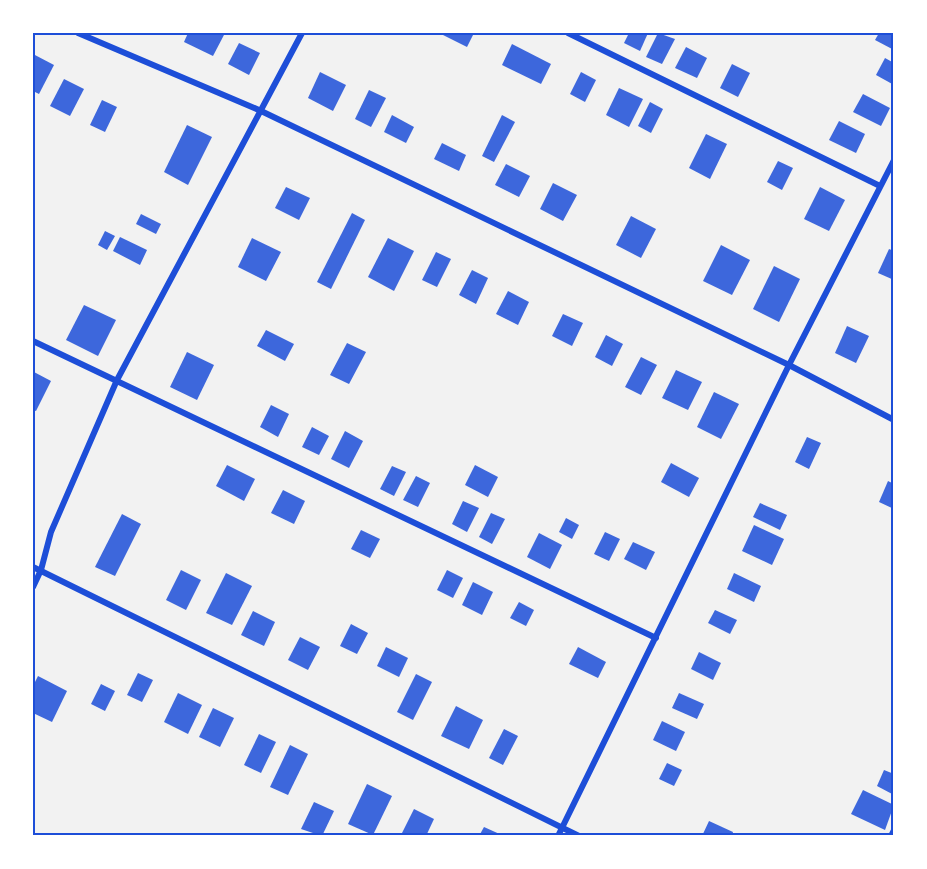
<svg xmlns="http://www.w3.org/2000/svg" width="927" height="869" viewBox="0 0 927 869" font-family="'Fira Sans Condensed',sans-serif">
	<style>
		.building { fill: #3d67dc }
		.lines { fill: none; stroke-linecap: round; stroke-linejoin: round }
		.minor { stroke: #1d4ed8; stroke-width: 6 }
		.neatline { fill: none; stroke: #1d4ed8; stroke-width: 2 }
	</style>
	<rect width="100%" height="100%" fill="#f2f2f2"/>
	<g class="building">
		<polygon points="188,33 225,33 213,56 184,42"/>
		<polygon points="444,33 474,33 467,47 443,35"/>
		<polygon points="629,33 648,33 640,51 624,43"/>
		<polygon points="658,33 675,39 662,64 646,57"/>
		<polygon points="879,33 894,33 894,50 875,40"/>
		<polygon points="239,43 260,53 249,75 228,64"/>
		<polygon points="512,44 551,64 541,84 502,65"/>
		<polygon points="686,47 707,58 697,78 675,68"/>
		<polygon points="33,54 54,65 39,94 33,91"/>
		<polygon points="885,58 894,63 894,85 876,75"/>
		<polygon points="732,64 750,73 738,97 720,88"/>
		<polygon points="320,72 346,85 333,111 308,98"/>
		<polygon points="581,72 596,80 585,102 570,94"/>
		<polygon points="64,79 84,89 70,116 50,106"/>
		<polygon points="619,88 643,99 629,127 606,115"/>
		<polygon points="369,90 386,98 371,127 355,119"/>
		<polygon points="863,94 890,108 881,126 853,112"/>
		<polygon points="102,100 117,107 105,132 90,125"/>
		<polygon points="650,102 663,109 651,133 638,126"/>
		<polygon points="392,115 414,127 406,143 384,132"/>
		<polygon points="502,115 515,122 494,162 482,156"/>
		<polygon points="839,121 865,134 856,153 829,140"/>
		<polygon points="187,125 212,137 188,185 164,172"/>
		<polygon points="706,134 727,144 710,179 689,168"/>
		<polygon points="442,143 466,155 459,171 434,159"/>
		<polygon points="778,161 793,168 782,190 767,182"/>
		<polygon points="506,164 530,176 519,197 495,185"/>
		<polygon points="553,183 577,195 563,221 540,209"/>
		<polygon points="286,187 310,198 299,220 275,208"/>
		<polygon points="820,187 845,200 829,231 804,219"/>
		<polygon points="352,213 365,220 331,289 317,282"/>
		<polygon points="141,214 161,224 156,234 136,224"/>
		<polygon points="631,216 656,229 641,258 616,245"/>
		<polygon points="105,231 115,236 107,250 98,245"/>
		<polygon points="120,237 147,250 140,265 113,251"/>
		<polygon points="252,238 281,252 266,281 238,267"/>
		<polygon points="388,238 414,251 394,291 368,277"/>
		<polygon points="721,245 750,260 732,295 703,281"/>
		<polygon points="889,249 894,251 894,280 878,273"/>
		<polygon points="436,252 451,259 437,287 422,280"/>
		<polygon points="774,266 800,279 779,322 753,309"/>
		<polygon points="472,270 488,278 476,304 459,295"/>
		<polygon points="508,291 529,302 518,325 496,314"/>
		<polygon points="84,305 116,320 98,356 66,340"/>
		<polygon points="563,314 583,323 572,346 552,336"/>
		<polygon points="847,326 869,336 856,363 835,353"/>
		<polygon points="266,330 294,344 285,361 257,346"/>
		<polygon points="606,335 623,344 612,366 595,357"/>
		<polygon points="347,343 366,352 349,384 330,375"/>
		<polygon points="187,352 214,365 197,400 170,387"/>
		<polygon points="641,357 657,365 641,395 625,387"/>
		<polygon points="676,370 702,382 688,410 662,398"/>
		<polygon points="34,372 51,381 36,411 33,410"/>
		<polygon points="714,392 739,404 721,439 697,427"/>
		<polygon points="271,405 289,414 278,437 260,427"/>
		<polygon points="312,427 329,436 319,455 302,447"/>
		<polygon points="345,431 363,441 349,468 331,459"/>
		<polygon points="807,437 821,443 809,469 795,462"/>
		<polygon points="671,463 699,478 689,497 661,482"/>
		<polygon points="227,465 255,479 244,501 216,486"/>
		<polygon points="475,465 498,477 488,497 465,485"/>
		<polygon points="392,466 406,472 394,496 380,489"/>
		<polygon points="416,476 430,483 418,507 403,500"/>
		<polygon points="888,481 894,484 894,509 879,502"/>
		<polygon points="283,490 305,501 294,524 271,513"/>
		<polygon points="463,501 479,508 467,532 452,524"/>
		<polygon points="760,503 787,515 780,530 753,517"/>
		<polygon points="491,513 505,519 492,544 479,537"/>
		<polygon points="122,514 141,524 115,576 95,567"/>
		<polygon points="566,518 579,525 572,539 559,532"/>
		<polygon points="754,525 784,539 772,565 742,551"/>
		<polygon points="361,530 380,539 370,558 351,549"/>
		<polygon points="605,532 620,539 609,561 594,554"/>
		<polygon points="539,533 562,545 550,569 527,557"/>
		<polygon points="633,542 655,552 646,570 624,559"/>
		<polygon points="181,570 201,580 186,610 166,600"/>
		<polygon points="447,570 463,578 453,598 437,590"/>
		<polygon points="226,573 252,586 232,625 206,613"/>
		<polygon points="734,573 761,586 754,602 727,589"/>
		<polygon points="473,582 493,592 482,615 462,605"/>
		<polygon points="519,602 534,610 526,626 510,618"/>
		<polygon points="715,610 737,620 730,634 708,623"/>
		<polygon points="253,611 275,622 264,646 241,635"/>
		<polygon points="351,624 368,633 357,654 340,646"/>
		<polygon points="300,637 320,647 308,670 288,660"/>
		<polygon points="386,647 408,658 399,677 377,666"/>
		<polygon points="578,647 606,662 598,678 569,664"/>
		<polygon points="699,652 721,663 713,680 691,669"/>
		<polygon points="138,673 153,680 142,702 127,695"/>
		<polygon points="416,674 432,682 413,720 397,712"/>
		<polygon points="38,676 67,691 52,722 33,713 33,686"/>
		<polygon points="101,684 115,691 105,711 91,704"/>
		<polygon points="178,693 202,705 188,734 164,722"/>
		<polygon points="679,693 704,704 697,719 672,708"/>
		<polygon points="456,706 483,720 469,749 441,736"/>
		<polygon points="213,708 234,718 220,747 199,737"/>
		<polygon points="662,721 685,732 676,751 653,740"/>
		<polygon points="504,729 518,736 503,765 489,758"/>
		<polygon points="259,734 276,742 261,773 244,765"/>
		<polygon points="290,745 308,754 288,795 270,787"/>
		<polygon points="667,763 682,770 674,786 659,779"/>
		<polygon points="884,770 894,774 894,795 877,786"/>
		<polygon points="367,784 392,796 373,835 348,824"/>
		<polygon points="863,790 894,805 885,830 851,814"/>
		<polygon points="314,802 334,811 322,836 301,829"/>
		<polygon points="414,809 434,819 426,836 409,836 402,833"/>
		<polygon points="709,821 733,832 732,836 702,836"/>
		<polygon points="484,827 504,836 479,836"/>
	</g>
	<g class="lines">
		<g class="minor">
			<polyline points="78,33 259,110 789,365 894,420"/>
			<polyline points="568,33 880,186"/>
			<polyline points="33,341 656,638"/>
			<polyline points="33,567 579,836"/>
			<polyline points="33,587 41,570 51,532 117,380 302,33"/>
			<polyline points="558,836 789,365 894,160"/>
			<polyline points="891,836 894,830"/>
		</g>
	</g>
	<rect width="927" height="869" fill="none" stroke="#ffffff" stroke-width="69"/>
	<rect x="34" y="34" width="858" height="800" class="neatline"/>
</svg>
